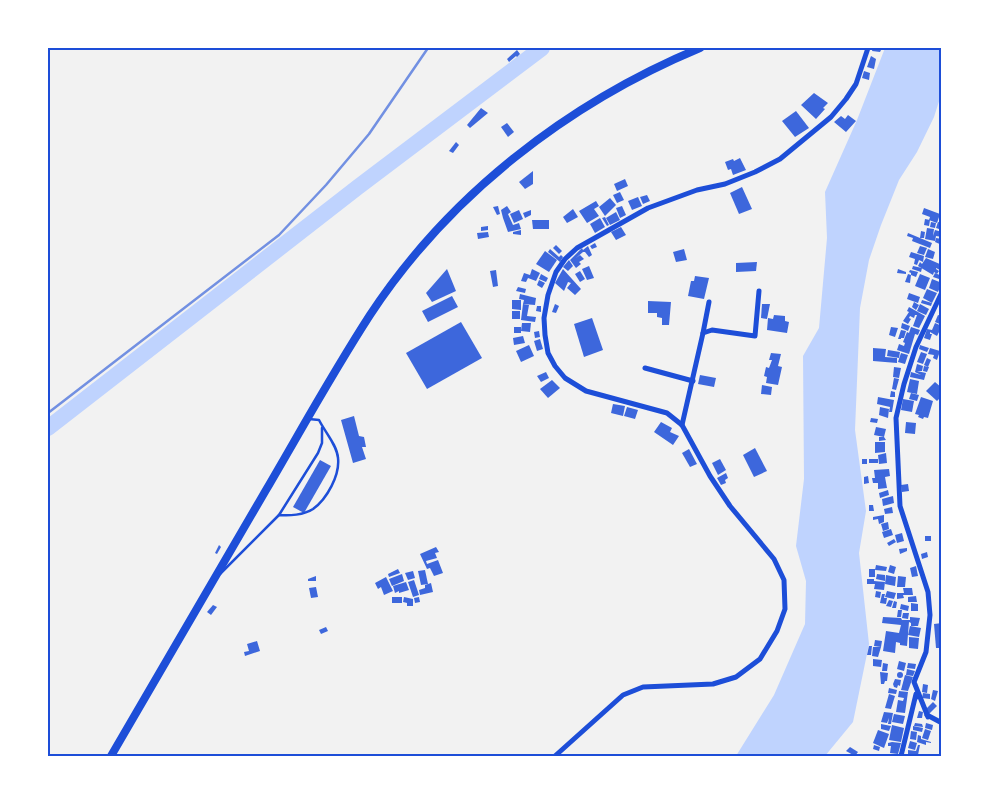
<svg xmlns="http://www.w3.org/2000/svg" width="989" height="804" viewBox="0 0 989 804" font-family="'Fira Sans',sans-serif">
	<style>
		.water { fill: #bfd3fe }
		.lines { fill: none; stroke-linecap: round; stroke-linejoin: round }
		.river { stroke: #bfd3fe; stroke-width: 16 }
		.building { fill: #3d67dc }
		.service { stroke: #1d4ed8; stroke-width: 2.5 }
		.minor { stroke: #1d4ed8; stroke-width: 5 }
		.primary { stroke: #1d4ed8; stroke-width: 8 }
		.rail { stroke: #7290e2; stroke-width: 2.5 }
		.neatline { fill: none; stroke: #1d4ed8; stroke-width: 2 }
	</style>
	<rect width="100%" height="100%" fill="#f2f2f2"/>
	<polygon class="water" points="885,48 941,48 941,95 934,117 917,152 899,180 881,225 869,260 860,308 855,430 866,511 859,553 869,644 853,722 825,756 736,756 774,695 805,624 806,581 796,546 804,479 803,356 819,328 827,238 825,192 857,120"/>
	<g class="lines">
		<polyline class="river" points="48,428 358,187 542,48"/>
	</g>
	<g class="building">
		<polygon points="873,48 882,48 880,52 872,51"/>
		<polygon points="517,50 520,54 517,57 516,56 509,62 507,59"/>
		<polygon points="871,56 876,59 874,69 867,67"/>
		<polygon points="864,71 870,73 869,80 862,78"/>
		<polygon points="814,93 828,103 823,108 825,109 816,119 801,105"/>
		<polygon points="481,108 488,113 470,128 467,125"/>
		<polygon points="796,111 809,128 795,137 782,121"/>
		<polygon points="848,115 856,121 846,132 834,122 841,116 845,119"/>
		<polygon points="507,123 514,132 508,137 501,127"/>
		<polygon points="456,142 459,145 453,153 449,151"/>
		<polygon points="740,158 746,170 733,175 731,169 728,170 725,162 733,159 734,161"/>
		<polygon points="533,171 533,184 525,189 519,182"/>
		<polygon points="625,179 628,186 617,191 614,184"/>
		<polygon points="742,187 752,209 739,214 730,193"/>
		<polygon points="620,192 624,200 617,203 613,195"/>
		<polygon points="647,195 650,201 643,204 640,197"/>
		<polygon points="638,197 642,206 632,210 628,201"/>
		<polygon points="610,198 616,205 605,216 599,207"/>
		<polygon points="596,201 599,206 594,209 599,216 587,223 579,211"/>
		<polygon points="498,206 500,214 497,215 493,207"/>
		<polygon points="507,206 511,212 508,214 513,225 519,223 521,229 508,232 503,218 501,210"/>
		<polygon points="622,206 626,215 620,218 616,208"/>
		<polygon points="924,208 940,214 937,223 929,220 930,217 922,214"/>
		<polygon points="573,209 578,217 567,223 563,217"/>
		<polygon points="519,210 523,219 514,223 510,214"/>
		<polygon points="531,210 531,215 525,218 523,213"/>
		<polygon points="616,212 620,220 610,225 606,218"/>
		<polygon points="605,217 609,225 607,226 602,218"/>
		<polygon points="600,218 605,227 595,233 590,224"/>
		<polygon points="925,219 930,220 929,226 924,225"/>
		<polygon points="532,220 549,220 549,229 533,229"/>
		<polygon points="931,222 936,223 935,228 930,227"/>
		<polygon points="938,222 942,223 942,230 936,228"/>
		<polygon points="488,226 488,230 481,231 481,227"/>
		<polygon points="621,227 626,235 616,240 611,232"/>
		<polygon points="927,228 934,229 933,236 935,230 942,232 942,237 936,236 935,241 925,239"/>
		<polygon points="521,230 521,235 513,234 513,232"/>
		<polygon points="921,231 925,232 924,238 920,238"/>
		<polygon points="488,232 489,237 478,239 477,233"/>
		<polygon points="908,233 932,243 930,248 912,241 913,238 907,236"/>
		<polygon points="936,238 942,239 942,245 935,242"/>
		<polygon points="595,243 597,247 592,249 590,246"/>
		<polygon points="556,245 562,251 559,254 553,248"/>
		<polygon points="588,246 592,255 589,257 585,252 583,252 576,258 580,255 584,259 579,262 581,264 576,268 570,260 582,248 583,250"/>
		<polygon points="920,246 927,248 924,255 917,253"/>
		<polygon points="550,249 559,257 561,255 563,257 560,262 548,252"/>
		<polygon points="684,249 687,260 676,262 673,252"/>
		<polygon points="928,249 935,252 933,259 925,257"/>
		<polygon points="545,251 557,260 549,272 536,264"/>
		<polygon points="911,252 924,256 923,262 919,260 917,265 914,264 915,259 909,257"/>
		<polygon points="926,258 942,265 940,270 936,268 936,269 939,271 937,274 934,272 933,275 918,266 920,262 922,264"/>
		<polygon points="569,260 573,266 568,271 563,267"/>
		<polygon points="757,262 756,271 736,272 736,263"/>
		<polygon points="589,266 594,278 587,280 582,269"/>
		<polygon points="913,266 922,268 921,272 912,269"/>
		<polygon points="447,269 456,291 432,302 426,293"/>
		<polygon points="532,269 540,273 536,281 528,278 526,282 521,281 524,273 530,275"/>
		<polygon points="563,269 581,289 575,295 567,288 571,283 568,282 564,291 555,283"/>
		<polygon points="898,269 906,272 906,274 897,273"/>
		<polygon points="496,270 498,286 493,287 490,271"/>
		<polygon points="910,270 918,272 916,277 911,275 911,273 909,272"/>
		<polygon points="580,271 585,279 580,282 575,274"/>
		<polygon points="935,273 942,276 942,280 933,277"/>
		<polygon points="541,274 548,278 546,282 539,279"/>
		<polygon points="908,274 911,275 910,283 905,282"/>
		<polygon points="920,274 930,278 925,290 915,286"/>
		<polygon points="695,276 709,278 704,299 688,296 691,281 694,281"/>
		<polygon points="932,279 942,283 938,292 929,288"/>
		<polygon points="539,280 545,283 542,288 537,285"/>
		<polygon points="518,287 526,289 525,293 516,291"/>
		<polygon points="927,289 937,293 932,303 923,298"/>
		<polygon points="909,293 920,297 918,303 907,299"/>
		<polygon points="520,294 536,298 535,305 523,304 524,300 519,299"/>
		<polygon points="452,296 458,307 428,322 422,311"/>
		<polygon points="512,300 521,300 521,310 512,309"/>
		<polygon points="922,300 932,303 931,306 921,303"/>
		<polygon points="648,301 671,302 669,325 662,325 662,318 657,317 657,313 648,313"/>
		<polygon points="914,302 919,305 916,310 912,307"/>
		<polygon points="523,304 529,305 527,316 536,317 535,322 521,320"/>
		<polygon points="555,304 559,306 556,313 552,312"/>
		<polygon points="762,304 770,304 767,319 761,318"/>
		<polygon points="920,304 929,309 926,315 917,311"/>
		<polygon points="537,306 541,306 541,312 536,311"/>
		<polygon points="909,307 925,316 919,328 913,326 917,315 915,315 914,318 910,316 909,318 911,319 908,324 903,321 909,312 907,311"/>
		<rect x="512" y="311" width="8" height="8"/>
		<polygon points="774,315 785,316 785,321 789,322 787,333 767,330 768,318 773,319"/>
		<polygon points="938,315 942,316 942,325 935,322"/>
		<polygon points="592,318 603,350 584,357 574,324"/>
		<polygon points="461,322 482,358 427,389 406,353"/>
		<polygon points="522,323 531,323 530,332 521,331"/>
		<polygon points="902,323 910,326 908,331 901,328"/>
		<polygon points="935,323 942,326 937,336 930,332 930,334 932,334 930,340 924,338 927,329 932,330"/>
		<rect x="514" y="327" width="7" height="6"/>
		<polygon points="891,327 898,328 895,337 889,335"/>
		<polygon points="911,327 920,330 918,335 915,334 909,354 897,350 899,344 904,346 905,343 903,342 907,332 909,333"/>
		<polygon points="901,330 906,331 904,338 901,338 901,339 898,339"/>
		<polygon points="539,331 540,337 535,338 534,332"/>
		<polygon points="523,336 525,343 514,345 513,338"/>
		<polygon points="540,339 543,349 537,351 534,341"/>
		<polygon points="529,345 534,356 521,362 516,351"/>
		<polygon points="920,345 929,348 927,352 919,349"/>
		<polygon points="873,348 886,349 885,357 897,358 897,363 873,361"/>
		<polygon points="930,348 940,351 937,360 933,358 934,355 928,354"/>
		<polygon points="888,350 900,352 899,358 887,356"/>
		<polygon points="921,352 927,354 923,364 917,362"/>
		<polygon points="771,353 781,354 778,366 782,367 778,385 766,383 767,377 764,376 766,367 769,368 772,360 769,360"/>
		<polygon points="901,353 908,355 905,364 898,362"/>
		<polygon points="927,358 931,360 928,367 924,365"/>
		<polygon points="917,364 923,366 922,371 917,371 926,373 924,380 910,377 911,372 921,375 915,372"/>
		<polygon points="924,366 929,367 927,372 923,371"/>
		<polygon points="894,367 901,368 899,378 893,377"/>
		<polygon points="546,372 549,378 541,382 537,376"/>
		<polygon points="700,375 716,378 714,387 698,384"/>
		<polygon points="894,378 899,379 896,390 892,389"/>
		<polygon points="910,379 919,381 917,394 907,392"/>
		<polygon points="552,380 560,388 548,398 540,389"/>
		<polygon points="935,382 942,388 942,396 937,401 926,391"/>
		<polygon points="762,385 772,387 771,395 761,394"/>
		<polygon points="891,391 895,392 895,397 890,397"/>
		<polygon points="911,393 919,395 917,401 909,399"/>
		<polygon points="878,397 894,400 892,412 889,412 890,407 877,404"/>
		<polygon points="921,397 933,401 928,418 924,417 923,419 918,417 919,415 915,414"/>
		<polygon points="903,399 914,401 912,412 901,410"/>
		<polygon points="613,404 625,406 623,416 611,413"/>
		<polygon points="627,407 638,410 635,419 624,416"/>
		<polygon points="880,407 889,409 888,418 879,415"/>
		<polygon points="354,416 359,436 364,437 366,447 362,447 366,459 353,463 341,420"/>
		<polygon points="871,418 878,419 877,423 870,422"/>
		<polygon points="661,422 672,428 670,432 679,436 673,445 654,432"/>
		<polygon points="906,422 916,423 915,434 905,433"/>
		<polygon points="876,427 886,429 884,437 874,435"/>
		<polygon points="879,437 884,437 886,440 879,441"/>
		<polygon points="875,442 885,442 885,452 875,453"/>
		<polygon points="755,448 767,471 754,477 743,455"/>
		<polygon points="689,449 697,464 690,467 682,453"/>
		<polygon points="886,453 887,463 879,464 878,455"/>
		<polygon points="720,459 726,470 718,475 712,463"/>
		<rect x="862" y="459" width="5" height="5"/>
		<rect x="869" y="459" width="9" height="4"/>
		<polygon points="320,460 331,466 304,513 293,507"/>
		<polygon points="889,469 890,476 885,477 887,488 878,489 878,483 873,483 872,478 875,478 874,470"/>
		<polygon points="726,473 728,478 725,480 726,483 721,485 717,478"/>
		<polygon points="868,476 869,483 864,484 864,477"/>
		<polygon points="908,484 909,491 902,492 901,485"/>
		<polygon points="888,490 889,495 880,498 879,493"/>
		<polygon points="893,496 894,503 883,506 882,499"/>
		<polygon points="869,505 873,505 874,511 869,511"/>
		<polygon points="892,507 893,513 885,514 884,509"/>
		<polygon points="884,515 884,522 879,524 878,519 873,520 873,517"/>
		<polygon points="888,522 889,529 883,531 881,524"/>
		<polygon points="891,529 893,535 884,538 882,532"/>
		<polygon points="902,533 904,541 897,543 895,535"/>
		<rect x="925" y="536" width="6" height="5"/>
		<polygon points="894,539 896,542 889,546 887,543"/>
		<polygon points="219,545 221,547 217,554 215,553"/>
		<polygon points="436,547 439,552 435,553 437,558 426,561 427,564 438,560 443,573 434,576 430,568 427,569 420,554"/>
		<polygon points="907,548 907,551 900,554 899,549"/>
		<polygon points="927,552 928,557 922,559 921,554"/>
		<polygon points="876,565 887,567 886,571 875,570"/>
		<polygon points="890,565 896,567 894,574 888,572"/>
		<polygon points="916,566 918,576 912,577 910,568"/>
		<polygon points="398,569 400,573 389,577 388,574"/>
		<rect x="869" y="569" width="6" height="8"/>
		<polygon points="425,570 428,584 421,585 418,571"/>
		<polygon points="413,571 415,578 408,580 405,573"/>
		<polygon points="402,574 404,581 392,586 389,579"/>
		<polygon points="877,574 885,575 885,581 876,579"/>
		<polygon points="886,575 896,577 895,586 885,584"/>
		<polygon points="316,576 316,581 308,581 308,579"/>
		<polygon points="898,576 906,577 905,587 897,587"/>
		<polygon points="386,577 393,591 384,595 381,587 378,589 375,583"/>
		<polygon points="867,579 874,579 874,581 885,582 884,590 874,589 875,584 867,584"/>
		<polygon points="414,580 419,595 413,597 408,582"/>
		<polygon points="406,582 409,590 399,593 399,591 395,593 393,586"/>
		<polygon points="431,583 433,592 420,595 419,590 425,588 425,585"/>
		<polygon points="316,587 318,597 311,598 309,588"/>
		<polygon points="903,588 912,588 913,595 903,595 904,598 897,599 897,593 904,593"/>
		<polygon points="876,591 881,592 880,598 875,597"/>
		<polygon points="887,591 896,593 894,599 885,597"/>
		<polygon points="882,594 885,594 884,598 887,598 886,604 880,603"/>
		<polygon points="916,596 917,602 908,602 908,597"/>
		<rect x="392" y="597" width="10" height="6"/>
		<polygon points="404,597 413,599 413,606 407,606 407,603 403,602"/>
		<polygon points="419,597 420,602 415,603 414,598"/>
		<polygon points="889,600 893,601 891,607 886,606"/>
		<polygon points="894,601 897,602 896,608 892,608"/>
		<polygon points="911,603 918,604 918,611 911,611"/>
		<polygon points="901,604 909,606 908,611 900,609"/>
		<polygon points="213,605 217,607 211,615 207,612"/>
		<polygon points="898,610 902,610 901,617 897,617"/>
		<polygon points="903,613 909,613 908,619 902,618"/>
		<polygon points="883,617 901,618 902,620 910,620 910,617 920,618 918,626 911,626 911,623 909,622 907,646 900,645 900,643 896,642 895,653 883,651 886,631 899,633 901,625 882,623"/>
		<polygon points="942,623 942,648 936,648 934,624"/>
		<polygon points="910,626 921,628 919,637 908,635"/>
		<polygon points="326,627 328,631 321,634 319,630"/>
		<polygon points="909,637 919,638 918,649 909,648"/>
		<polygon points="875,640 882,641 881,647 874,646"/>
		<polygon points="257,641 260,651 245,656 244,652 249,651 247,644"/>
		<polygon points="869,646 872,646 871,655 867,655"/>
		<polygon points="873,647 881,647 878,657 872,656"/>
		<polygon points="873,659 882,660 881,667 873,666"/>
		<polygon points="899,661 906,663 904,671 897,669"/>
		<polygon points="883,663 888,664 887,671 882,671"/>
		<polygon points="908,663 916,664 915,669 907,668"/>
		<polygon points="907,669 915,671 913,676 906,675"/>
		<polygon points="880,672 888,673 887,681 885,681 884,684 881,684"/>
		<circle cx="900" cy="675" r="3"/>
		<polygon points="905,675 913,677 908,691 901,690"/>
		<polygon points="895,679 901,680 900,686 898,685 897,688 894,687 893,684"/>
		<polygon points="923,684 928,685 927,693 922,692"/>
		<polygon points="889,688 897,690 896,694 888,693"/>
		<polygon points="933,690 938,691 935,701 931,699"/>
		<polygon points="899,691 908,692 905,713 896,712 898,700 903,701 904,698 898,697"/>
		<polygon points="923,693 930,694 930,699 922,698"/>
		<polygon points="889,694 895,696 891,709 885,708"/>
		<polygon points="933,702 937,706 929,714 925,710"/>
		<polygon points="919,711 923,712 922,718 917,718"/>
		<polygon points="884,712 893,713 891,724 888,724 889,718 887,723 881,722"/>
		<polygon points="894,714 905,716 903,724 892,722"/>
		<polygon points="915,723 922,724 923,727 914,726"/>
		<polygon points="926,723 933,725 932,730 925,728"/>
		<polygon points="881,724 891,726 889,731 881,729"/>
		<polygon points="892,725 904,728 901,742 889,740"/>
		<polygon points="913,726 923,728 922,732 913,730"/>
		<polygon points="925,729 931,731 928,740 922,738"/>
		<polygon points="878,730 889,734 884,748 873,743"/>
		<polygon points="911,731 917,732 916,740 910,739"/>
		<polygon points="918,735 921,736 921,739 931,742 931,743 926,742 926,745 917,742"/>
		<polygon points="910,741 917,743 915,750 908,748"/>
		<polygon points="892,742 901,743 898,754 890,753 891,746 888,746 888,743"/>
		<polygon points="874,745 880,747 879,751 873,749"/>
		<polygon points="918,745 920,745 918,755 908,754 908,750 916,751"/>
		<polygon points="850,747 858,752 855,756 846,751"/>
	</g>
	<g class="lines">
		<g class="service">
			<polyline points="279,515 318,453 322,443 322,428"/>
			<path d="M 220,574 L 279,515 C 289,516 304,515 313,509 C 327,499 340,475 338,458 C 337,445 325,432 319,420 L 309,419"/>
		</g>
		<g class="minor">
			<polyline points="703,333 709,302"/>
			<polyline points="645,368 693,381"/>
			<polyline points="682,425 703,333 712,330 755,336 759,291"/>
			<polyline points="927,715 942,723"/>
			<polyline points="928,717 914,682 926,652 930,615 928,592 900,506 896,418 904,384 916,347 942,292"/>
			<polyline points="555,756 623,695 643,687 713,684 736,677 760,659 777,631 785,609 784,580 774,559 730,506 710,476 682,425 667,413 586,391 565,378 555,366 548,353 545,335 544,318 548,295 556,272 565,259 577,248 648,208 697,190 725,184 755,172 780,159 831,117 846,99 856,84 868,48"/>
			<polyline points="901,756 916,694 917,697"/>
		</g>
		<path class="primary" d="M 111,756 C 162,668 214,579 266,490 C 300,432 333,372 370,315 C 449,195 568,103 700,48"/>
		<polyline class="rail" points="48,413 279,235 326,185 369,134 428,48"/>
	</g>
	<rect width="989" height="804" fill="none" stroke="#ffffff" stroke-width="98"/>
	<rect x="49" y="49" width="891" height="706" class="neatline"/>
</svg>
